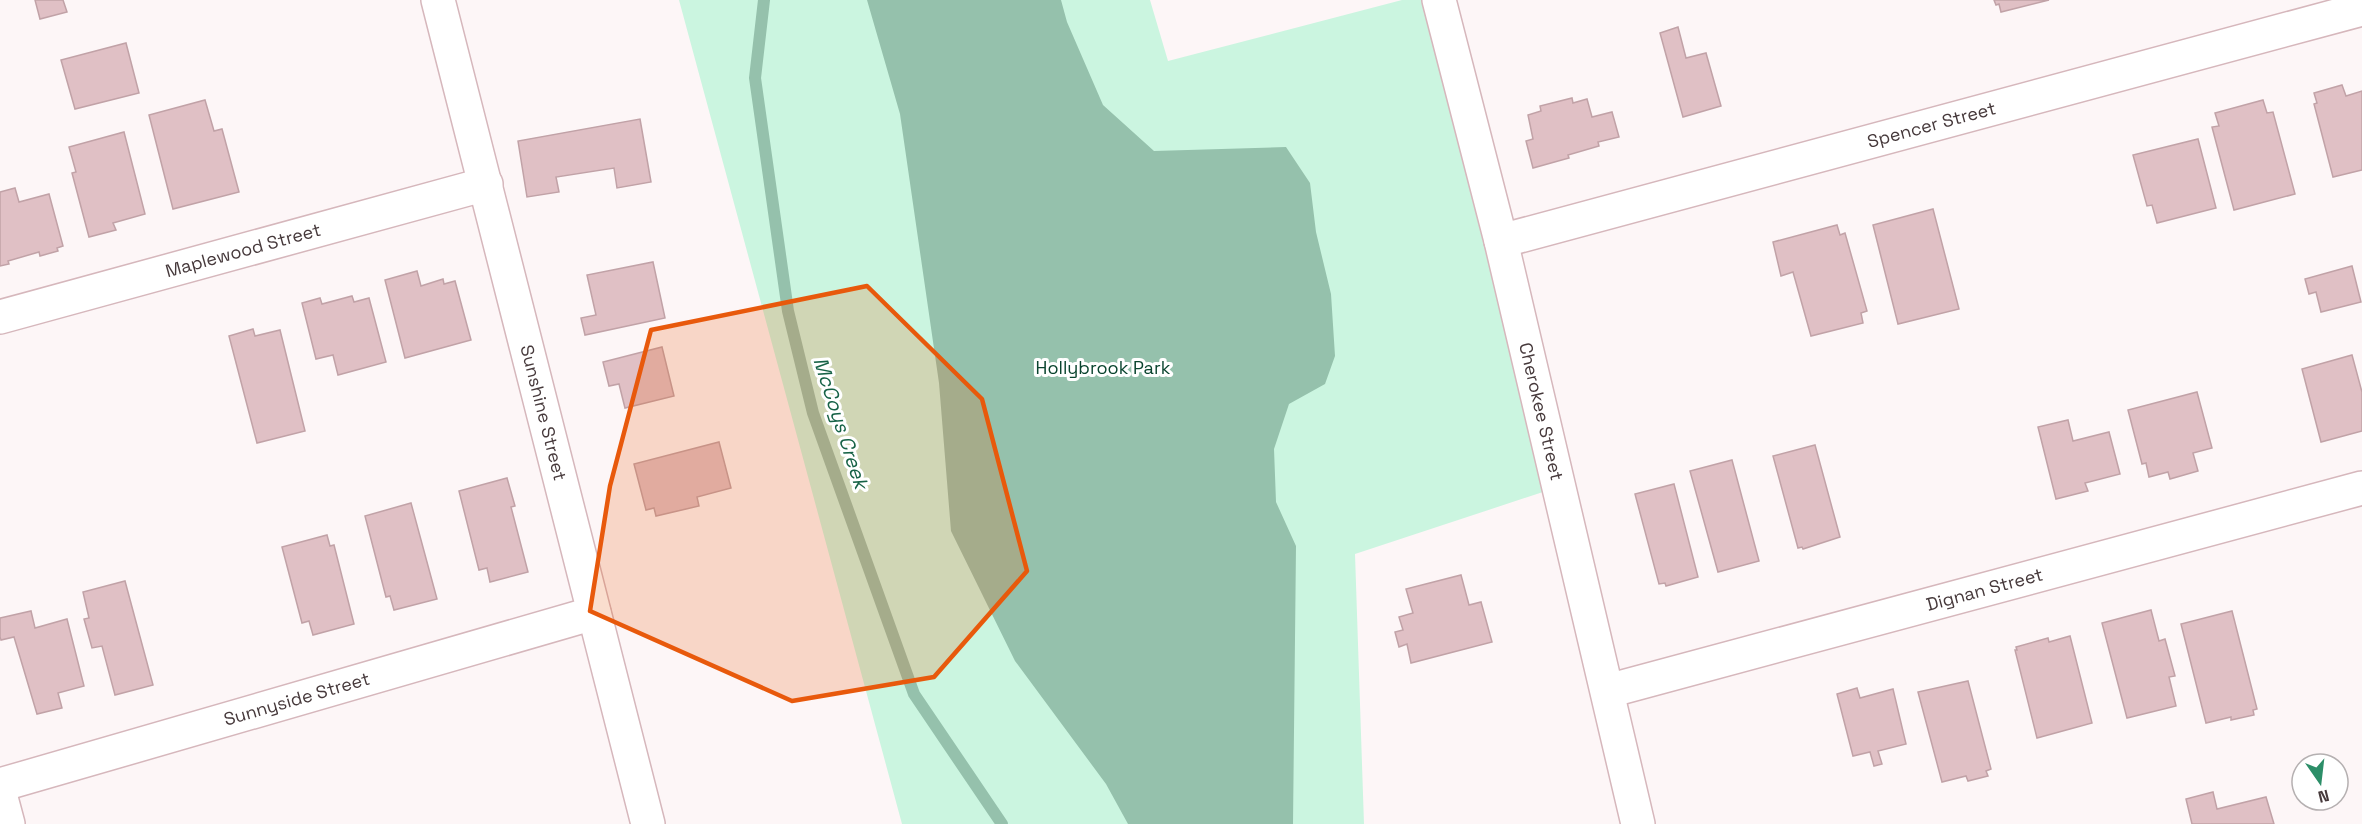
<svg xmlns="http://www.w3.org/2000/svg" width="2362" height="824" viewBox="0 0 2362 824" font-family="'Space Grotesk',sans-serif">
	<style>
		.green { fill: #cbf5e0 }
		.water { fill: #95c1ac }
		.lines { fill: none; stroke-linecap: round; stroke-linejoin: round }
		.stream { stroke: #95c1ac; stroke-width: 12 }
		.building { fill: #e0c0c5; stroke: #c1a2a7; stroke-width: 1.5 }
		.minor-casing { stroke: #d6b7bc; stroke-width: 36 }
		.minor { stroke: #fff; stroke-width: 33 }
		.marked { fill: #e8590c; fill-opacity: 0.2; stroke: #e8590c; stroke-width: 4.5; stroke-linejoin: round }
		.labels { text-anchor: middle; stroke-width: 6; stroke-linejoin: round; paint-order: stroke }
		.street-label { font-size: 18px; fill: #46393b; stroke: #fff }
		.park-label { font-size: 18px; fill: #09442e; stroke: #fff }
		.water-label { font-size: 20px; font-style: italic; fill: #166246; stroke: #fff }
	</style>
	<rect width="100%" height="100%" fill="#fdf6f7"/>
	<polygon class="green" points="679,0 1150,0 1168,61 1402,0 1422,0 1546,491 1355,554 1364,824 902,824"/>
	<polygon class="water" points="867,0 1061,0 1067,22 1103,105 1154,151 1286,147 1310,183 1316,232 1331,294 1335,356 1325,384 1289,404 1274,449 1276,502 1296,546 1293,824 1128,824 1106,784 1015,661 951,531 939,383 900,114"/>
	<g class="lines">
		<polyline class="stream" points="764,0 755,78 788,311 813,413 914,694 1002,824"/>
	</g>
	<g class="building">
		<polygon points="35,0 63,0 67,12 40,19"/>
		<polygon points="1994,0 2049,0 2001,12 1999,4 1996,5"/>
		<polygon points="1678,27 1686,58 1706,53 1721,106 1683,117 1660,33"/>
		<polygon points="126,43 139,93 75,109 61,60"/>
		<polygon points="2342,85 2346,96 2362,91 2362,170 2333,177 2314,104 2317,103 2314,93"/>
		<polygon points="1572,98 1573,103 1587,99 1592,117 1612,112 1619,137 1598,142 1599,146 1568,155 1569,158 1533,168 1526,141 1533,139 1528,115 1541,111 1540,106"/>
		<polygon points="205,100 214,131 222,129 239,192 173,209 149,115"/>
		<polygon points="2263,100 2267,113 2273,112 2295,194 2234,210 2212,127 2219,126 2215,113"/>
		<polygon points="640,119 651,182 617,188 614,168 556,177 559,192 527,197 518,141"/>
		<polygon points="124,132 145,214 113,223 116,230 89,237 72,173 76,172 69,147"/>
		<polygon points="2198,139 2216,208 2157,223 2152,205 2147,206 2133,155"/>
		<polygon points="15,188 19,202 49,194 63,246 57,248 58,251 40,256 39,252 8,261 9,264 0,266 0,192"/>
		<polygon points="1933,209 1959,309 1898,324 1873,225"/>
		<polygon points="1837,225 1840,235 1845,233 1867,311 1861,313 1863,323 1811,336 1793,272 1781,276 1773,242"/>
		<polygon points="653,262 665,318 585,335 581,318 596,315 587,275"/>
		<polygon points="2352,266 2361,302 2321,312 2316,292 2309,294 2305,279"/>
		<polygon points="417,271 421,286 443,279 444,284 455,281 471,340 405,358 385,280"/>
		<polygon points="352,296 354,302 369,298 386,362 338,375 333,355 316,359 302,303 320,298 322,304"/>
		<polygon points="253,329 255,336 280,330 305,431 257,443 229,336"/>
		<polygon points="662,347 674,396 625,408 619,384 609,386 603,362"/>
		<polygon points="2352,355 2362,392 2362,431 2321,442 2302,369"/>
		<polygon points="2197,392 2212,448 2193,453 2198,471 2170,479 2168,472 2149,477 2146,463 2142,464 2128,410"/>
		<polygon points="2068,420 2073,441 2109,432 2120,474 2085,483 2088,491 2056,499 2038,427"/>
		<polygon points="719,442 731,488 697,497 699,506 656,516 654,508 646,510 634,464"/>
		<polygon points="1815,445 1840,537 1803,549 1802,547 1798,548 1773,456"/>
		<polygon points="1732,460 1759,561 1718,572 1690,471"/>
		<polygon points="507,478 515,506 511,507 528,572 490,582 487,568 479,570 459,491"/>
		<polygon points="1674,484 1698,577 1666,586 1665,583 1659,584 1635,494"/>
		<polygon points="411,503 437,599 394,610 390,596 386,597 365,516"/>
		<polygon points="327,535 330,546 334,545 354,624 313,635 309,621 302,623 282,547"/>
		<polygon points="1461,575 1469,605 1481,602 1492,642 1411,663 1407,644 1399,647 1395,632 1403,630 1399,617 1413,613 1406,589"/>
		<polygon points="125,581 153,685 115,695 102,646 92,648 84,619 89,618 83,592"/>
		<polygon points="2151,610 2159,641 2165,639 2175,676 2169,677 2176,706 2127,718 2102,623"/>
		<polygon points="31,611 35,628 67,619 84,686 58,693 62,708 37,714 14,637 1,640 0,637 0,618"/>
		<polygon points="2232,611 2257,709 2253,710 2254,715 2231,720 2231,717 2206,723 2181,624"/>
		<polygon points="2070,636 2092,723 2037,738 2015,650 2017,650 2016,647 2048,638 2049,642"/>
		<polygon points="1968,681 1991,769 1986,771 1988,776 1968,781 1966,776 1942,782 1918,692"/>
		<polygon points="1857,688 1860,698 1893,689 1906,744 1878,751 1882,764 1874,766 1870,752 1853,756 1837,694"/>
		<polygon points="2213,792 2217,809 2266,797 2274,824 2192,824 2186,799"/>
	</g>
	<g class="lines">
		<defs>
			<g id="minor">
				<path id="s1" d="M 438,0 L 648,824"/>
				<path id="s2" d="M 1439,0 L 1501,241 L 1638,824"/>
				<path id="s3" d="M 1501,241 L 2362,9"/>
				<path id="s4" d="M 0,317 L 486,184"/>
				<path id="s5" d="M 1608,691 L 2362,488"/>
				<path id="s6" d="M 0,785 L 594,613"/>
				<polyline points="0,794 8,824"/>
			</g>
		</defs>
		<use href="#minor" class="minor-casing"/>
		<use href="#minor" class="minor"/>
	</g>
	<path class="marked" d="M 867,286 L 982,399 L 1027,571 L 934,677 L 792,701 L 590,611 L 610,486 L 651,330 Z"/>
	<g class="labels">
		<g class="street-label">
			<text dy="6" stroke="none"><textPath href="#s3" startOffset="446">Spencer Street</textPath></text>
			<text dy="6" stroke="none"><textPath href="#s4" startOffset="252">Maplewood Street</textPath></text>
			<text dy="6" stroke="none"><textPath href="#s2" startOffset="424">Cherokee Street</textPath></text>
			<text dy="6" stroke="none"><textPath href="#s1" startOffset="426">Sunshine Street</textPath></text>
			<text dy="6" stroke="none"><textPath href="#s5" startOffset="390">Dignan Street</textPath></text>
			<text dy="6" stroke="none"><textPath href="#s6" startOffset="309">Sunnyside Street</textPath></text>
		</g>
		<g class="park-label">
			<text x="1103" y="374">Hollybrook Park</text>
		</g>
		<g class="water-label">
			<text transform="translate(841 423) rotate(72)" y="7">McCoys Creek</text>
		</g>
	</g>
	<g transform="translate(2320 782) rotate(166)"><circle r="28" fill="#ffffff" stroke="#b5b0b1" stroke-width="1.5"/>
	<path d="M0-4.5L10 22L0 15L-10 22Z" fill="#2c8e68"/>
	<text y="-9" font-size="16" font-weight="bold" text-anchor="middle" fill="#46393b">N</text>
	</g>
</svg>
